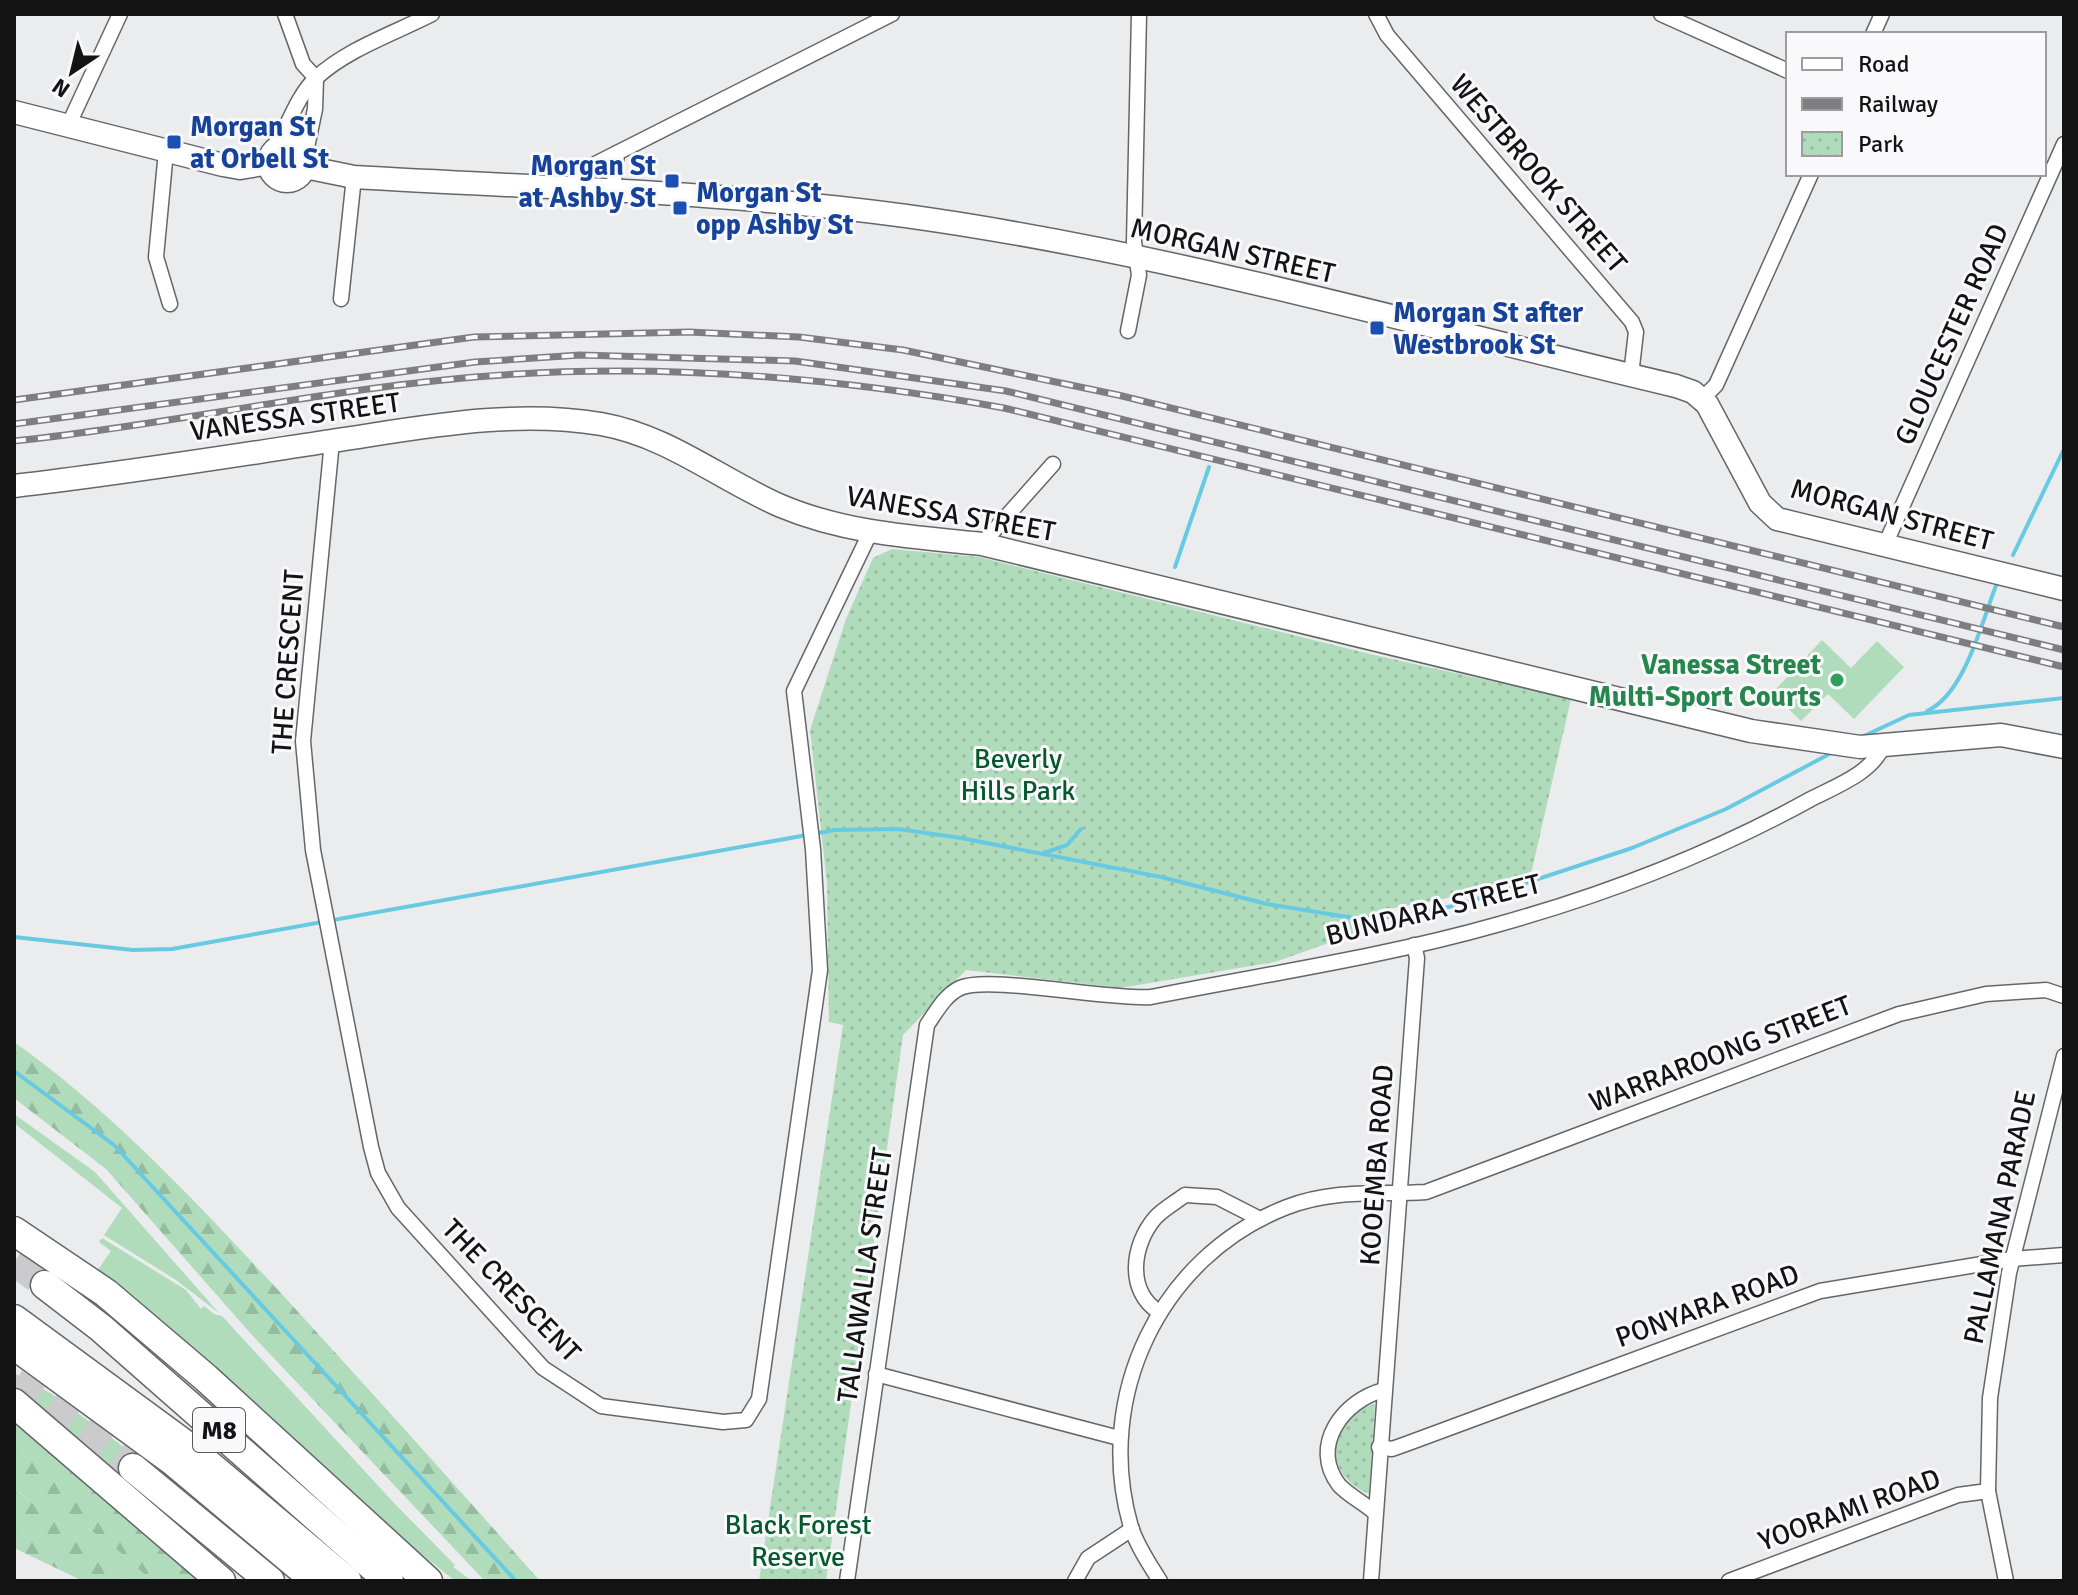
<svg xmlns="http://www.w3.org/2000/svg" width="2078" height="1595" viewBox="0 0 2078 1595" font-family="Signika,sans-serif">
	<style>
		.grass { fill: #b0dcbb }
		.forest { fill: url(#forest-firs) }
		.park { fill: url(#park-dots) }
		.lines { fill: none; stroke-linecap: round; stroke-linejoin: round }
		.stream { stroke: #67cae2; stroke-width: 4 }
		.highway-tunnel { stroke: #cbcbcd; stroke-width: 28; stroke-dasharray: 28 14; stroke-linecap: butt }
		.street-casing { stroke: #656668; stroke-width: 17 }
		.secondary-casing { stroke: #656668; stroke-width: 25 }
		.highway-casing { stroke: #656668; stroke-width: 31 }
		.street { stroke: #fff; stroke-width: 14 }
		.secondary { stroke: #fff; stroke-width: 22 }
		.highway { stroke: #fff; stroke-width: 28 }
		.rail-casing { stroke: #7e7e80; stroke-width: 7 }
		.rail { stroke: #f9f9fc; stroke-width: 4; stroke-dasharray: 12; stroke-linecap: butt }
		.transit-dot { fill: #1a4fb4; stroke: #f9f9fc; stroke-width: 3 }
		.leisure-dot { fill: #2e9e5b; stroke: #f9f9fc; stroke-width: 3 }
		.labels { text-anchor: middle; stroke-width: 6; stroke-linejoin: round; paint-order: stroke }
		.shield { fill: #f9f9fc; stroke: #58585a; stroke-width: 2 }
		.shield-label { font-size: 26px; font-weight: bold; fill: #131314 }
		.transit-label { font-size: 28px; font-weight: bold; fill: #164399; stroke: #f9f9fc; text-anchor: start }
		.street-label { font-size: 28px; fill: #131314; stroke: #f9f9fc }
		.leisure-label { font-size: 28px; font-weight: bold; fill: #27864d; stroke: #f9f9fc; text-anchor: end }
		.park-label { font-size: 28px; fill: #04592d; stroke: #f9f9fc }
	</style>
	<defs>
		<pattern id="forest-firs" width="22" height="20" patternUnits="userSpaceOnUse" patternTransform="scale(2)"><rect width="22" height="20" fill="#b0dcbb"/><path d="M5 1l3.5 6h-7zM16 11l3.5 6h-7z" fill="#96bca0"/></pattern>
		<pattern id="park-dots" width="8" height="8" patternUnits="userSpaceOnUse" patternTransform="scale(2)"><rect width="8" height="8" fill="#b0dcbb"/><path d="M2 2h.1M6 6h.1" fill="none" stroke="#96bca0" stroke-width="1.8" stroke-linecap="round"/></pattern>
	</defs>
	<rect width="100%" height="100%" fill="#ebecee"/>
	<g class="grass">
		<polygon points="1822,640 1851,668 1877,641 1904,667 1854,719 1828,694 1801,721 1772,693"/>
		<polygon points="14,1114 95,1172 219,1313 176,1280 104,1235 122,1208 14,1123"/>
		<polygon points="102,1238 186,1290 201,1309 204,1306 214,1314 222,1316 394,1503 455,1565 453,1567 472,1581 455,1581 399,1536 97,1271 111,1251 99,1242"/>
		<polygon points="14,1373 52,1394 133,1454 119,1475 14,1391"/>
		<polygon points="14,1477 113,1546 152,1581 130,1581 14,1488"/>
	</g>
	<g class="forest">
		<path d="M 14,1042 C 114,1113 196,1202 279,1291 C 367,1387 454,1484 540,1581 L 483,1579 L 251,1334 L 106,1169 L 14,1098 Z"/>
		<polygon points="14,1424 39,1443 199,1581 152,1581 113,1546 14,1477"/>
		<polygon points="14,1488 130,1581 83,1581 14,1548"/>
	</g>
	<g class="park">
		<polygon points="892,549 979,557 1370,654 1571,699 1531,874 1473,893 1378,911 1379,925 1275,962 1120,988 966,970 903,1035 826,1581 759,1581 843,1025 829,1022 827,884 810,730 846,619 873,558"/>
		<path d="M 1375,1404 L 1369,1494 C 1319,1473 1327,1417 1375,1404 Z"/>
	</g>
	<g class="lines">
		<g class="stream">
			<polyline points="2013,555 2064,449"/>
			<polyline points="1175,567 1209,467"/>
			<path d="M 1927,711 C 1965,694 1982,621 1997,583"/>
			<polyline points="1864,736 1909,715 2064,698"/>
			<polyline points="1044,853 1067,845 1081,829"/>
			<polyline points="14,937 133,950 172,949 835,830 898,829 961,838 1161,877 1267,904 1354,918 1394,917 1459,905 1632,848 1726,809 1835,751"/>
			<polyline points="14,1071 114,1145 516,1581"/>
		</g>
		<g class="highway-tunnel">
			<polyline points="14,1262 45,1285"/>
			<polyline points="14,1382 133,1468"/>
		</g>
		<defs>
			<g id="street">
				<polyline points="285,14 303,64 316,78"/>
				<polyline points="1376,14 1387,35 1632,322 1636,332 1631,375"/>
				<polyline points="1661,14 1788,71"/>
				<polyline points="1873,34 1882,14"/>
				<polyline points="68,126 120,14"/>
				<path d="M 275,148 C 288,126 297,96 316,78 C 347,49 395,33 432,14"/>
				<polyline points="166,151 156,257 170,304"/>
				<polyline points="305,157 315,109 316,79"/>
				<polyline points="575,191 582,176 597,163 892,14"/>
				<polyline points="613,192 617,153"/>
				<polyline points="341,299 354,177"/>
				<polyline points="1128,331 1139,275 1134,242 1139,14"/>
				<polyline points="1703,398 1716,385 1811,174"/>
				<polyline points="332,441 303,741 313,850 371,1147 378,1173 398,1208 543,1368 601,1406 723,1422 746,1420 759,1399 820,970 813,849 794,691 870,533"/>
				<polyline points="982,544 1053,464"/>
				<polyline points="1885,545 2064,144"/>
				<path d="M 1159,1312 C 1126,1291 1132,1245 1155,1218 C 1163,1209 1176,1202 1185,1195 L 1217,1197 L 1260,1219"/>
				<polyline points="876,1374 1119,1438"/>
				<polyline points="1379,1447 1392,1449 1406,1444 1820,1291 2012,1259 2064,1255"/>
				<path d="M 1374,1512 C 1364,1503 1348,1495 1339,1485 C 1309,1445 1344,1400 1384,1390"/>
				<path d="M 847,1581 L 927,1025 C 936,1012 945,995 960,988 C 988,975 1108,1000 1151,997 C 1266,974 1383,957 1496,925 C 1604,895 1713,853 1811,799 C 1836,786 1872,773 1883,746"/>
				<polyline points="1075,1581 1088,1558 1132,1529"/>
				<path d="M 1160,1581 C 1150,1565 1137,1546 1131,1527 C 1093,1397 1160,1256 1287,1207 C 1334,1189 1377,1195 1426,1192 L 1899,1014 L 1986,994 L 2046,990 L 2064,996"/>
				<polyline points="1371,1581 1417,958 1414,945"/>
				<polyline points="1729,1581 1958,1495 1988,1491"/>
				<polyline points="2006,1581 1988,1491 1990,1398 2009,1273 2064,1056"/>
			</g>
			<g id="secondary">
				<polyline points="14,112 223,165 240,168 269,163"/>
				<circle cx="287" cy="163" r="18"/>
				<path d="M 305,167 L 354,177 C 538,188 724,191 906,216 C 1166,252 1421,326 1676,386 L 1693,392 L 1707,404 L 1760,503 L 1777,519 L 2064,589"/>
				<path d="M 14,486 C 120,474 226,457 331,441 C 420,428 510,409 601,424 C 669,436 719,479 781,506 C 845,533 913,537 982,544 L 1751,731 L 1860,747 L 2001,735 L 2064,747"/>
			</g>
			<g id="highway">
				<polyline points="14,1231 106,1293 206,1378 428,1581"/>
				<polyline points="45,1285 101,1328 389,1581"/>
				<polyline points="14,1319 183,1443 347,1581"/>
				<polyline points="14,1345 174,1462 316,1581"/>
				<polyline points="14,1403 221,1581"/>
				<polyline points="133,1468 270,1581"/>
			</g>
		</defs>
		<use href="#street" class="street-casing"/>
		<use href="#secondary" class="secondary-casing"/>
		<use href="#highway" class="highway-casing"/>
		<use href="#street" class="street"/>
		<use href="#secondary" class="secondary"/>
		<use href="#highway" class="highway"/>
		<defs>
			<g id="rail">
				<polyline points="14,400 474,337 689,332 799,337 903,350 1118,395 2064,627"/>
				<polyline points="14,424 475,362 580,355 795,361 1006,391 2064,650"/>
				<path d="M 14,441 C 168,425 320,390 475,377 C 653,362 828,376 1004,408 L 2064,667"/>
			</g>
		</defs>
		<use href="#rail" class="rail-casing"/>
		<use href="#rail" class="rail"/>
	</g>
	<g class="transit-dot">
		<rect x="166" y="134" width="16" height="16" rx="4"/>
		<rect x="664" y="173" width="16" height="16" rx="4"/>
		<rect x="672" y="200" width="16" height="16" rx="4"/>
		<rect x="1369" y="320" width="16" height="16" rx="4"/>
	</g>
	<circle class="leisure-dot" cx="1837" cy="680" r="8"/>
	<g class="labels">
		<rect class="shield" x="193" y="1408" width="52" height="44" rx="6"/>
		<g class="shield-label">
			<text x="219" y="1439">M8</text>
		</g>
		<g class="transit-label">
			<text x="190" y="136">Morgan St<tspan x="190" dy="32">at Orbell St</tspan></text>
			<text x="656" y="175" text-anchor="end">Morgan St<tspan x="656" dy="32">at Ashby St</tspan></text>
			<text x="696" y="202">Morgan St<tspan x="696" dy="32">opp Ashby St</tspan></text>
			<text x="1393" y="322">Morgan St after<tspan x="1393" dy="32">Westbrook St</tspan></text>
		</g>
		<g class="street-label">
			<text transform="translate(1539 173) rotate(49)" y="10">WESTBROOK STREET</text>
			<text transform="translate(1233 250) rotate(13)" y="10">MORGAN STREET</text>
			<text transform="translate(1951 334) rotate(-66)" y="10">GLOUCESTER ROAD</text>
			<text transform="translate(295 416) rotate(-8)" y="10">VANESSA STREET</text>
			<text transform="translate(951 513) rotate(10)" y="10">VANESSA STREET</text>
			<text transform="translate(1892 514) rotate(15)" y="10">MORGAN STREET</text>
			<text transform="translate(287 662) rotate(-86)" y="10">THE CRESCENT</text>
			<text transform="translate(1433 909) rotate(-14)" y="10">BUNDARA STREET</text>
			<text transform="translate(1720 1053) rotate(-21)" y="10">WARRAROONG STREET</text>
			<text transform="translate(1376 1165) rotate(-86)" y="10">KOOEMBA ROAD</text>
			<text transform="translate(1999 1217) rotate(-78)" y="10">PALLAMANA PARADE</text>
			<text transform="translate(864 1275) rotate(-82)" y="10">TALLAWALLA STREET</text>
			<text transform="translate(512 1290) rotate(46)" y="10">THE CRESCENT</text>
			<text transform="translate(1707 1305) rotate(-20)" y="10">PONYARA ROAD</text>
			<text transform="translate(1849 1509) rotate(-20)" y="10">YOORAMI ROAD</text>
		</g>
		<g class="leisure-label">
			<text x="1821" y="674">Vanessa Street<tspan x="1821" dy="32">Multi-Sport Courts</tspan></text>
		</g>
		<g class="park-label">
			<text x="1018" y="768">Beverly<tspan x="1018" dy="32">Hills Park</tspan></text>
			<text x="798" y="1534">Black Forest<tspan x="798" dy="32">Reserve</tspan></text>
		</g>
	</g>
	<rect width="2078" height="1595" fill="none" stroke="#131314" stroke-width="32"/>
	<rect x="1786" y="32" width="260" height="144" fill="#f9f9fc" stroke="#9d9d9f" stroke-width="2"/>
	<rect x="1802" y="58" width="40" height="12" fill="#ffffff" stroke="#9d9d9f" stroke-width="2"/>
	<text x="1858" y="72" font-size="24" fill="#131314">Road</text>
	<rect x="1802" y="98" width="40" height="12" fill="#7e7e80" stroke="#9d9d9f" stroke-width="2"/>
	<text x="1858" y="112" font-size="24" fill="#131314">Railway</text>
	<rect x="1802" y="132" width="40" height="24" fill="url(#park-dots)" stroke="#9d9d9f" stroke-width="2"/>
	<text x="1858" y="152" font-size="24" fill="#131314">Park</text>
	<g transform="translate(72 72) rotate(215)" stroke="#f9f9fc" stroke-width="6" paint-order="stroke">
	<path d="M0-6L14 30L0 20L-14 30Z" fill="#131314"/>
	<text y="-12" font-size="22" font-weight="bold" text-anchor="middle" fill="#131314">N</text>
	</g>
</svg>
